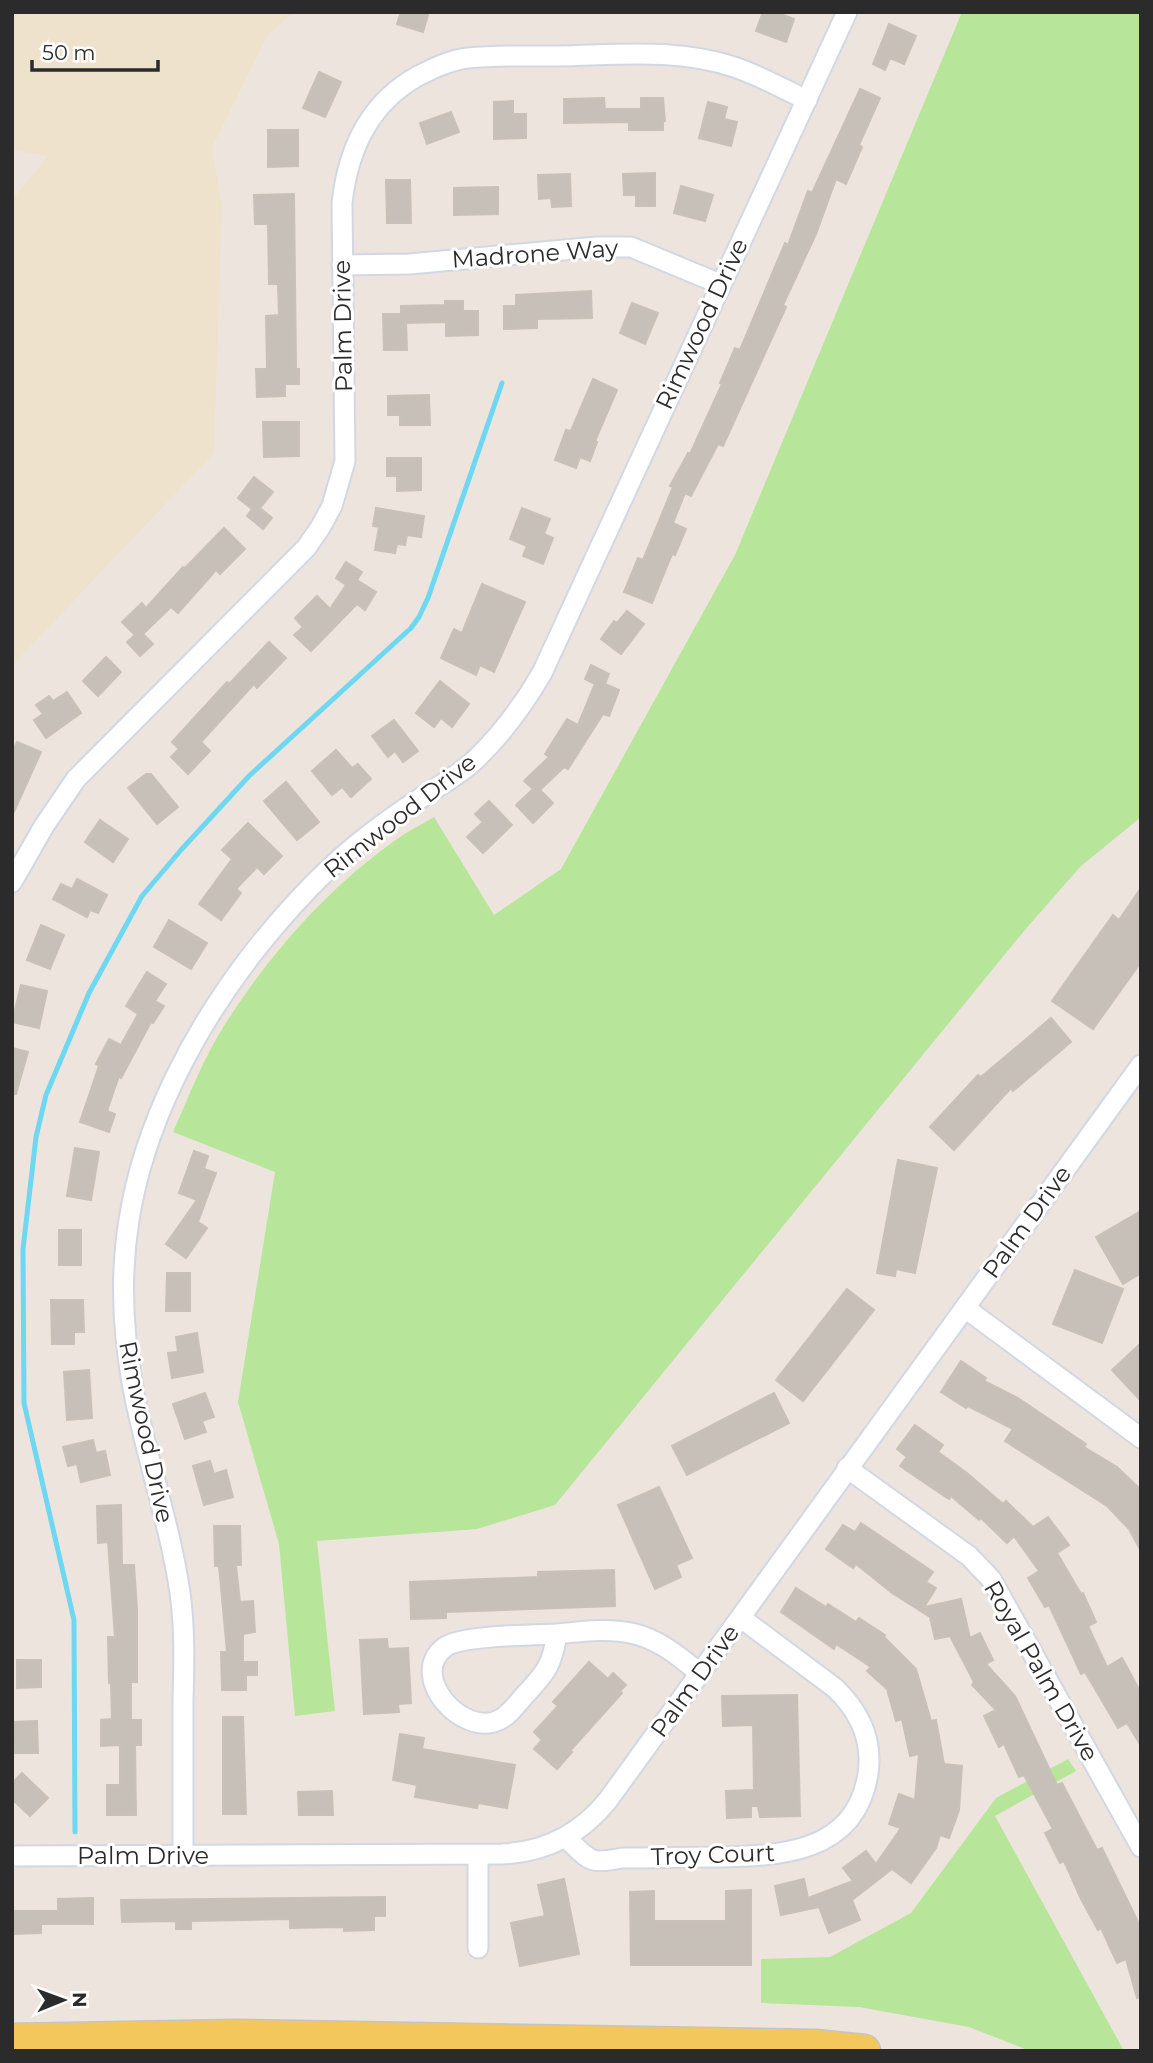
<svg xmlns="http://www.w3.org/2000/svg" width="1153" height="2063" viewBox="0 0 1153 2063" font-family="Montserrat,sans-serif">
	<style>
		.education { fill: #efe2cc }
		.green { fill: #b7e599 }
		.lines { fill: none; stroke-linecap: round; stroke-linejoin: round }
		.stream { stroke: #6ed7f1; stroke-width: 5 }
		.building { fill: #c6c0b9; stroke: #c9c1b7; stroke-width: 2 }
		.street-casing { stroke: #d2d7e4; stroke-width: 23 }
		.primary-casing { stroke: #c4c4c4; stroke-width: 35 }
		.street { stroke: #fff; stroke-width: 19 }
		.primary { stroke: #f4c75c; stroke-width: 32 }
		.labels { text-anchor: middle; stroke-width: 6; stroke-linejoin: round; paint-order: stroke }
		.street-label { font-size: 24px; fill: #2b2b2b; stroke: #fff }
	</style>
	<rect width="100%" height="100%" fill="#ede5dd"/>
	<polygon class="education" points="12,12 294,12 267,36 212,148 222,206 214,453 12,666 12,200 48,156 12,150"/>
	<g class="green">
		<path d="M 962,12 L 1141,12 L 1141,817 L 1080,867 L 1024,931 L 555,1505 L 477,1529 L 317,1541 L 335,1711 L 295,1716 L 279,1544 L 238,1402 L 275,1172 L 173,1132 C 189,1096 203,1059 224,1026 C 268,956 326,890 393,842 C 406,832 421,825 434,817 L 494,915 L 561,869 L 735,555 Z"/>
		<polygon points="1068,1759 1076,1771 995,1816 1124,2051 1030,2051 969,2027 859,2007 761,2003 761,1959 830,1957 911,1913 996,1798"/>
	</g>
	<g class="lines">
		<polyline class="stream" points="75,1832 74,1620 24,1403 23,1249 36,1137 46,1095 89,993 142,896 181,850 249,776 411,628 419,617 428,598 502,383"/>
	</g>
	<g class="building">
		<polygon points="401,12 429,12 423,32 397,24"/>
		<polygon points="763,12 776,12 794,19 786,42 756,31"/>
		<polygon points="889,24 916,36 904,64 890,58 885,70 873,64"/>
		<polygon points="319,72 341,82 325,117 303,108"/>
		<polygon points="860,89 880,98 859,145 862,147 846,184 836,179 816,234 783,305 786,307 723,446 718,444 691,496 685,493 673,523 686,529 675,555 672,554 652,603 624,592 638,558 643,560 673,487 670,486 688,453 690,454 722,384 720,383 735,348 740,350 785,243 788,245 808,191 812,193"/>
		<polygon points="604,98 605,109 641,109 641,98 663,98 665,121 663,121 663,130 629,130 629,122 564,123 564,99"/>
		<polygon points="513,101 513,114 526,114 526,138 494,139 494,102"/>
		<polygon points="708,102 727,107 724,119 737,122 731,146 699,138"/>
		<polygon points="451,112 459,132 427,144 420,123"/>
		<polygon points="268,130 298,130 298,166 268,167"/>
		<polygon points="655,173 655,206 636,206 636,195 624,195 623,174"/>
		<polygon points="570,174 571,206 552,207 551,198 539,199 538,175"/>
		<polygon points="386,180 410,180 411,223 387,223"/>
		<polygon points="681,186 713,195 705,221 674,213"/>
		<polygon points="498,187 498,214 454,215 454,188"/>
		<polygon points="294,194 296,369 299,369 299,384 285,384 285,396 257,397 256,369 267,369 266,316 279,315 278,284 269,284 268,224 255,224 254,195"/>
		<polygon points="591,291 592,318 537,319 537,328 504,329 504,306 516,306 516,295"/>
		<polygon points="445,301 463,301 463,311 478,311 478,335 446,336 446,322 406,323 407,350 384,350 383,314 401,314 401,306 445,305"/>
		<polygon points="632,303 658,313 645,344 620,333"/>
		<polygon points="593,379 617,390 595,441 597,442 590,461 580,457 576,468 555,460 566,430 571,431"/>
		<polygon points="429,395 430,425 400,425 400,415 388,415 388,396"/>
		<polygon points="263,422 299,422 299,456 264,457"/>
		<polygon points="387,458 421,458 421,490 397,491 397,476 387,476"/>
		<polygon points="254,477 273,492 260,508 272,518 263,529 247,516 252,509 238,498"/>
		<polygon points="376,508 424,516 421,537 407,535 405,545 397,544 395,553 375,550 379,527 373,526"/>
		<polygon points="522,508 550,519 544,534 553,538 543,564 523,556 527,546 510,539"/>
		<polygon points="224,528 245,549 220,574 216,570 178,613 171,607 143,634 153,644 140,656 127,642 135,635 122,622 142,603 146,608 183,567 185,568"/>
		<polygon points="346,562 362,572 357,580 376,592 365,610 357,604 311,651 294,635 303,627 295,618 317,596 330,609 346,585 336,578"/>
		<polygon points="482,584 525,602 494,672 480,665 476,675 441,658 454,629 462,633"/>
		<polygon points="627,611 644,624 621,654 601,639 614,621 617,623"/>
		<polygon points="269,642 286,658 257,688 254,684 201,742 210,751 188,774 171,757 179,749 172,742 227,682 229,684"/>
		<polygon points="106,657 121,672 98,696 83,681"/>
		<polygon points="591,665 609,674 605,684 619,690 609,716 603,714 568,769 564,767 540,790 553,803 533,823 516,805 533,789 524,781 549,757 545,754 567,719 578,725 595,684 585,679"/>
		<polygon points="440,681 469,704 452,727 441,718 434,727 416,713"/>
		<polygon points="67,692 81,713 46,738 34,720 43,714 36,705 49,696 53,701"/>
		<polygon points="394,720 418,751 403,762 395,751 388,757 372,736"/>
		<polygon points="17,742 41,752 12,816 12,753"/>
		<polygon points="336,750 352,768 358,764 371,779 351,797 342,787 332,795 312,771"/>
		<polygon points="146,774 151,774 178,807 157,824 128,788"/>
		<polygon points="286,782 319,822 297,840 264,801"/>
		<polygon points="489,801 512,825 483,853 467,837 483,822 475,814"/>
		<polygon points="100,820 128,839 113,862 85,842"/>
		<polygon points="248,823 282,856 264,874 257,867 236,889 241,893 221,920 199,904 232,859 222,850"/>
		<polygon points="77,879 107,895 98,913 90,910 87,917 53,899 61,884 72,889"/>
		<polygon points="1141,888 1141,962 1093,1029 1052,1001 1113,915 1119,920"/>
		<polygon points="169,920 207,943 191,969 154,947"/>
		<polygon points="41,925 64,935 50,969 27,960"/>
		<polygon points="147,972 166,984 155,1001 164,1006 153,1023 151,1022 121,1078 119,1076 107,1111 115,1114 109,1132 80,1122 99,1066 96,1064 109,1039 121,1045 138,1014 126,1006"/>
		<polygon points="21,985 47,991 39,1028 12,1022"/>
		<polygon points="1051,1018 1071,1042 1013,1091 1011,1088 954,1150 930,1127 978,1075 981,1077"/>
		<polygon points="12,1048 28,1052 16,1094 12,1094"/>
		<polygon points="75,1148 99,1152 91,1200 67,1196"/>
		<polygon points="194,1151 208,1156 204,1169 216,1173 198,1222 207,1228 186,1258 166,1244 197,1200 179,1193"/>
		<polygon points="898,1160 937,1168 915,1273 896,1269 895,1276 877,1273"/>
		<polygon points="1141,1211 1141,1273 1123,1284 1096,1237"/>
		<rect x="59" y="1230" width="22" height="35"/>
		<polygon points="1075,1270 1123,1289 1102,1343 1053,1324"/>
		<polygon points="167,1273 190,1273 190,1311 166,1311"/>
		<polygon points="847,1289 874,1310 803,1401 776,1380"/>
		<polygon points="51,1300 83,1300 84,1332 74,1332 74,1344 52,1344"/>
		<polygon points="197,1333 203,1372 172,1378 168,1353 178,1352 176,1337"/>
		<polygon points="1141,1343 1141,1401 1112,1370"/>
		<polygon points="961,1361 986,1378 984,1381 1018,1398 1086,1444 1084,1447 1117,1467 1141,1490 1141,1551 1129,1529 1107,1506 1005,1441 1013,1429 968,1406 966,1408 941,1392"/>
		<polygon points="89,1370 92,1418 67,1420 64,1372"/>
		<polygon points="205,1393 214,1417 202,1421 206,1432 185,1439 173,1404"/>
		<polygon points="774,1393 789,1423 687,1475 672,1446"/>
		<polygon points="915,1425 943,1445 938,1452 967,1473 1003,1504 1006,1501 1033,1527 1048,1517 1069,1545 1057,1553 1081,1594 1083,1593 1096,1622 1088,1626 1107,1667 1122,1658 1141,1693 1141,1746 1127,1723 1118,1728 1085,1672 1081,1674 1049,1605 1045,1607 1028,1578 1039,1571 1014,1536 1007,1543 981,1518 979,1520 951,1496 949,1499 900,1466 907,1457 897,1449"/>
		<polygon points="93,1440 96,1453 105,1451 110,1475 81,1482 77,1464 68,1466 63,1447"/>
		<polygon points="210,1461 214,1474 226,1470 233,1497 204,1505 193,1466"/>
		<polygon points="659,1487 692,1558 676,1565 681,1577 655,1589 618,1505"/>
		<polygon points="121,1505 122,1565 134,1565 137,1609 137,1682 131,1682 131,1720 141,1720 141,1745 135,1745 136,1815 107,1815 107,1785 120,1785 120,1745 101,1746 101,1720 112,1719 111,1683 109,1683 108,1637 115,1637 108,1542 98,1543 97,1506"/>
		<polygon points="861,1523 933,1572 926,1582 936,1588 924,1607 961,1599 970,1638 980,1633 993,1660 986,1664 1015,1696 1057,1785 1062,1783 1097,1850 1102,1848 1141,1928 1141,1997 1137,1998 1126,1959 1117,1963 1101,1928 1098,1930 1081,1899 1064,1861 1060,1863 1045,1833 1053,1829 1024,1775 1019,1777 1004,1744 999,1747 984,1716 996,1710 972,1685 974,1682 950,1636 935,1639 930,1617 892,1593 856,1564 853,1568 826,1549 843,1525 855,1532"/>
		<polygon points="214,1526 240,1526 241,1565 236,1565 240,1602 253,1601 255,1632 243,1634 243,1662 257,1662 257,1675 246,1675 246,1690 222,1690 221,1652 227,1652 219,1566 215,1566"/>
		<polygon points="614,1570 615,1606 446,1612 446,1618 411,1619 410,1582 538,1577 538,1572"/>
		<polygon points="796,1588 826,1607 828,1604 856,1622 859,1618 885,1635 884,1637 916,1669 931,1721 936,1720 944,1764 962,1766 959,1810 949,1838 940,1835 936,1848 911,1883 892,1869 852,1900 860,1920 829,1933 819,1907 781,1915 775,1886 804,1879 808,1898 853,1881 843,1868 866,1851 876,1864 901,1828 889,1824 899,1794 915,1800 919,1754 910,1756 902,1719 896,1721 887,1689 867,1671 871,1667 836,1644 834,1649 781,1612"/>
		<polygon points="387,1639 388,1649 408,1648 411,1703 398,1704 399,1712 364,1714 360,1640"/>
		<polygon points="17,1660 41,1660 41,1687 17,1688"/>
		<polygon points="589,1662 608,1679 613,1673 626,1685 620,1691 622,1693 570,1751 572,1752 557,1769 534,1749 542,1740 534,1732 558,1706 553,1702"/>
		<polygon points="797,1695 800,1816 760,1817 758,1806 751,1806 751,1817 727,1818 726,1791 754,1790 753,1725 723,1726 722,1696"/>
		<polygon points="223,1717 243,1717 246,1814 223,1814"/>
		<polygon points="37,1721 38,1753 15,1753 12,1722"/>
		<polygon points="400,1734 424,1738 422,1749 515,1765 507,1808 478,1803 477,1808 415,1797 417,1785 393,1780"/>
		<polygon points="22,1773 48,1798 30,1816 12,1799 12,1783"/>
		<polygon points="332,1791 333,1815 299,1815 298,1792"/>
		<polygon points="564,1879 579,1954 520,1966 511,1923 545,1916 538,1885"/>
		<polygon points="751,1890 751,1965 631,1965 630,1892 654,1891 654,1921 726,1921 726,1891"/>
		<polygon points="385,1897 385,1916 374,1916 374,1930 344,1931 344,1927 290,1928 290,1919 191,1921 191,1929 176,1929 176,1921 122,1922 121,1900"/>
		<polygon points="93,1898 93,1924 41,1924 41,1933 12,1934 12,1911 58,1911 58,1899"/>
	</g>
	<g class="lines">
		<defs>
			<g id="street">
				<polyline points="342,265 409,264 597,247 631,247 720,284"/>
				<path d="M 12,882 L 44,826 L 76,779 L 306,548 L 320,528 L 332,506 L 345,461 L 342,203 C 348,149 369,103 418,76 C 434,68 450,60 468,58 C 498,55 529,56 559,56 C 617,55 677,48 734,67 C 759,75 783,89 807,100"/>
				<polyline points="965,1308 1141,1438"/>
				<polyline points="847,1468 969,1556 991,1579 1141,1847"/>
				<path d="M 557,1634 C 533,1635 462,1635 445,1647 C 407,1675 462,1738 499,1720 C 510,1715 518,1702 526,1694 C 547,1671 552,1665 557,1634 C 624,1626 648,1628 700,1674"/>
				<path d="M 566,1838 C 590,1860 588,1865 622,1858 C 653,1858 683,1857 714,1857 C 778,1856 855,1855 868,1774 C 873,1740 859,1711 835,1688 L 741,1618"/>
				<path d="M 12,1856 L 502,1854 C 546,1852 581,1834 608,1800 L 1141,1065"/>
				<path d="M 183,1856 C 183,1804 183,1752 183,1701 C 184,1665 185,1628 180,1593 C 170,1524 146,1457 133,1388 C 123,1334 120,1275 129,1220 C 144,1124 194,1029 253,953 C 283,915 318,876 356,845 C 378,827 402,810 427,794 C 443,783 462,773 476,759 C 502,734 524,704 542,673 L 847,12"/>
				<polyline points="478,1948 478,1855"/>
			</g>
			<polyline id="primary" points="12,2040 235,2036 815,2046 864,2051"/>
		</defs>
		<use href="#street" class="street-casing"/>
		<use href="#primary" class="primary-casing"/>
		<use href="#street" class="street"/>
		<use href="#primary" class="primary"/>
	</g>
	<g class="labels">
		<g class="street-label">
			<text transform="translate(535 254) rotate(-4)" y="8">Madrone Way</text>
			<text transform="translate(702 324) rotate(-65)" y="8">Rimwood Drive</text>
			<text transform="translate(343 326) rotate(-91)" y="8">Palm Drive</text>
			<text transform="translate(400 816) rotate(-38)" y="8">Rimwood Drive</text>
			<text transform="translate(1027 1222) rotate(-54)" y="8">Palm Drive</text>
			<text transform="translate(146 1432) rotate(78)" y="8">Rimwood Drive</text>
			<text transform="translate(1041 1671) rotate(60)" y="8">Royal Palm Drive</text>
			<text transform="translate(695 1681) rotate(-54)" y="8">Palm Drive</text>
			<text transform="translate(713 1855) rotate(-2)" y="8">Troy Court</text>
			<text x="143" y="1864">Palm Drive</text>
		</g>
	</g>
	<rect width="1153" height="2063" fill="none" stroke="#2b2b2b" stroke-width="28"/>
	<g transform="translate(63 2000) rotate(89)" stroke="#ffffff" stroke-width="5" paint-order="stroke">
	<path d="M0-5L12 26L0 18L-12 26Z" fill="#2b2b2b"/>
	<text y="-10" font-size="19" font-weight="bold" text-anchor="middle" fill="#2b2b2b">N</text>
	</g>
	<path d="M32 60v10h126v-10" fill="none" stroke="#2b2b2b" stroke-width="3.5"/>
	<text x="42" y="60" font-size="21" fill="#2b2b2b" stroke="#ffffff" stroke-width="5" paint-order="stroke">50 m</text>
</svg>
